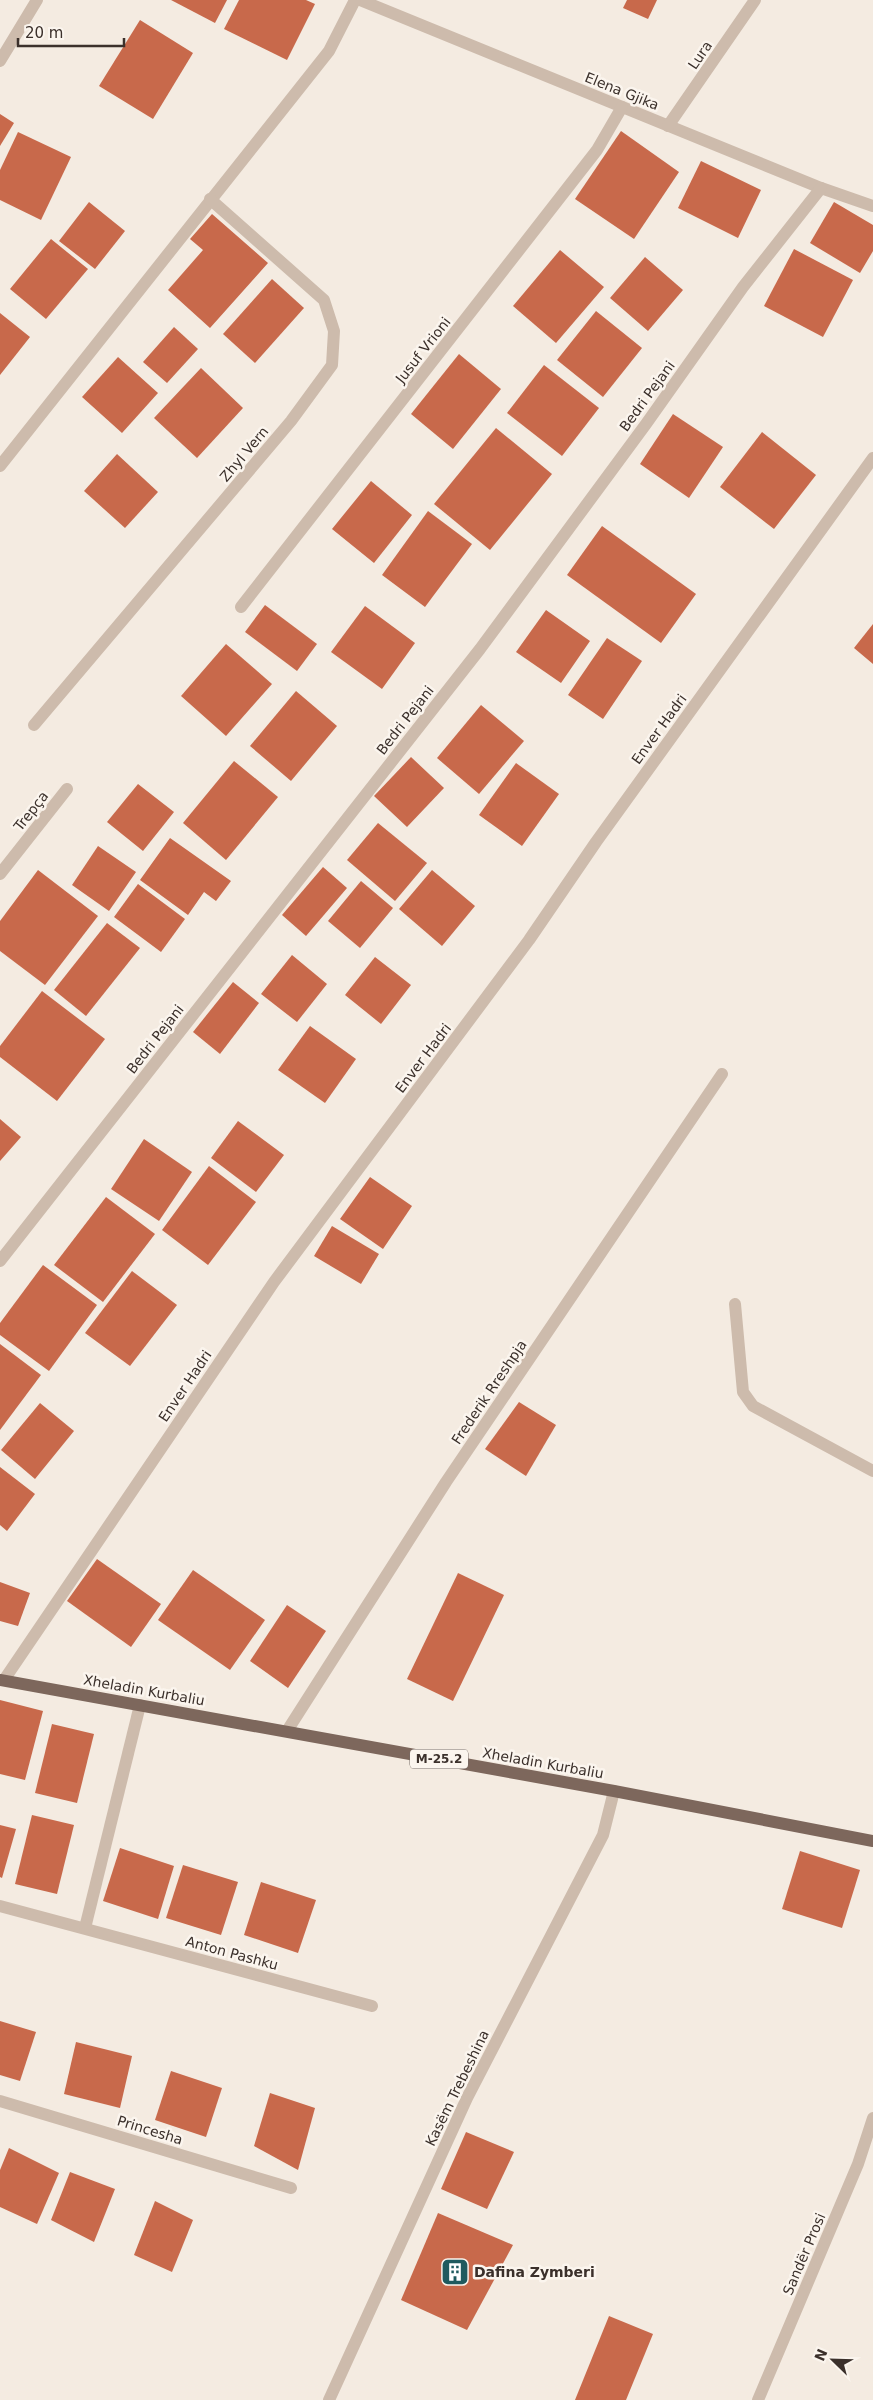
<svg xmlns="http://www.w3.org/2000/svg" width="873" height="2400" viewBox="0 0 873 2400" font-family="'DejaVu Sans',sans-serif">
	<style>
		.building { fill: #c8694b }
		.lines { fill: none; stroke-linecap: round; stroke-linejoin: round }
		.street { stroke: #cdbbac; stroke-width: 12 }
		.primary { stroke: #7d675c; stroke-width: 12 }
		.labels { text-anchor: middle; stroke-width: 5; stroke-linejoin: round; paint-order: stroke }
		.shield { fill: #fbf5ee; stroke: #756b66; stroke-width: 1 }
		.shield-label { font-size: 12px; font-weight: bold; fill: #3b302b }
		.street-label { font-size: 14px; fill: #3b302b; stroke: #fbf5ee }
		.poi-label { font-size: 14px; font-weight: bold; fill: #3b302b; stroke: #fbf5ee; text-anchor: start }
	</style>
	<rect width="100%" height="100%" fill="#f4ebe1"/>
	<g class="building">
		<polygon points="171,0 227,0 215,23"/>
		<polygon points="239,0 306,0 315,4 287,60 224,29"/>
		<polygon points="627,0 657,0 648,19 623,8"/>
		<polygon points="140,20 193,53 153,119 99,86"/>
		<polygon points="0,114 14,123 0,146"/>
		<polygon points="621,131 679,172 634,239 575,199"/>
		<polygon points="18,132 71,157 41,220 0,200 0,170"/>
		<polygon points="701,161 761,190 738,238 678,208"/>
		<polygon points="89,202 125,231 95,269 59,241"/>
		<polygon points="834,202 873,225 873,251 860,273 810,243"/>
		<polygon points="212,214 268,263 210,328 168,290 203,250 190,239"/>
		<polygon points="51,239 88,269 46,319 10,289"/>
		<polygon points="794,249 853,280 823,337 764,306"/>
		<polygon points="560,250 604,287 556,343 513,306"/>
		<polygon points="645,257 683,290 648,331 610,298"/>
		<polygon points="272,279 304,308 255,363 223,334"/>
		<polygon points="596,311 642,348 603,397 557,360"/>
		<polygon points="0,313 30,337 0,375"/>
		<polygon points="174,327 198,349 167,383 143,362"/>
		<polygon points="459,354 501,389 453,449 411,414"/>
		<polygon points="118,357 158,393 122,433 82,397"/>
		<polygon points="544,365 599,408 562,456 507,413"/>
		<polygon points="201,368 243,408 197,458 154,418"/>
		<polygon points="673,414 723,447 689,498 640,464"/>
		<polygon points="496,428 552,474 490,550 434,504"/>
		<polygon points="762,432 816,475 774,529 720,487"/>
		<polygon points="117,454 158,492 125,528 84,491"/>
		<polygon points="371,481 412,515 374,563 332,529"/>
		<polygon points="428,511 472,544 425,607 382,575"/>
		<polygon points="602,526 696,594 661,643 567,575"/>
		<polygon points="265,605 317,644 297,671 245,632"/>
		<polygon points="365,606 415,643 382,689 331,652"/>
		<polygon points="546,610 590,641 561,683 516,652"/>
		<polygon points="873,624 873,664 854,648"/>
		<polygon points="607,638 642,661 603,719 568,695"/>
		<polygon points="226,644 272,684 226,736 181,696"/>
		<polygon points="296,691 337,726 291,781 250,746"/>
		<polygon points="481,705 524,741 479,794 437,758"/>
		<polygon points="411,757 444,788 407,827 374,796"/>
		<polygon points="234,761 278,797 226,860 183,823"/>
		<polygon points="516,763 559,794 522,846 479,815"/>
		<polygon points="138,784 174,812 143,851 107,822"/>
		<polygon points="378,823 427,863 395,901 347,860"/>
		<polygon points="170,838 231,881 216,901 204,892 188,915 140,880"/>
		<polygon points="98,846 136,872 109,911 72,885"/>
		<polygon points="323,867 347,888 306,936 282,915"/>
		<polygon points="38,870 98,916 45,985 0,951 0,921"/>
		<polygon points="432,870 475,906 442,946 399,909"/>
		<polygon points="361,881 393,908 360,948 328,921"/>
		<polygon points="138,884 185,919 161,952 114,917"/>
		<polygon points="107,923 140,948 86,1016 54,990"/>
		<polygon points="292,955 327,984 297,1022 261,994"/>
		<polygon points="375,957 411,985 381,1024 345,995"/>
		<polygon points="233,982 259,1003 220,1054 193,1032"/>
		<polygon points="42,991 105,1039 57,1101 0,1057 0,1046"/>
		<polygon points="310,1026 356,1059 325,1103 278,1070"/>
		<polygon points="0,1119 21,1137 0,1161"/>
		<polygon points="238,1121 284,1155 256,1192 211,1158"/>
		<polygon points="144,1139 192,1172 159,1221 111,1189"/>
		<polygon points="209,1166 256,1202 208,1265 162,1230"/>
		<polygon points="370,1177 412,1206 383,1249 340,1219"/>
		<polygon points="106,1197 155,1234 103,1302 54,1265"/>
		<polygon points="332,1226 379,1254 361,1284 314,1256"/>
		<polygon points="43,1265 97,1305 49,1371 0,1335 0,1323"/>
		<polygon points="132,1271 177,1305 130,1366 85,1333"/>
		<polygon points="0,1344 41,1375 0,1430"/>
		<polygon points="519,1402 556,1425 526,1476 485,1449"/>
		<polygon points="40,1403 74,1431 35,1479 1,1450"/>
		<polygon points="0,1467 35,1494 7,1531 0,1525"/>
		<polygon points="97,1559 161,1604 131,1647 67,1601"/>
		<polygon points="193,1570 265,1620 230,1670 158,1620"/>
		<polygon points="458,1573 504,1595 453,1701 407,1679"/>
		<polygon points="0,1582 30,1593 18,1626 0,1621"/>
		<polygon points="287,1605 326,1631 288,1688 250,1661"/>
		<polygon points="0,1700 43,1711 25,1780 0,1774"/>
		<polygon points="52,1724 94,1734 77,1803 35,1793"/>
		<polygon points="32,1815 74,1825 57,1894 15,1884"/>
		<polygon points="0,1825 16,1829 2,1878 0,1877"/>
		<polygon points="120,1848 174,1866 158,1919 103,1901"/>
		<polygon points="800,1851 860,1870 842,1928 782,1909"/>
		<polygon points="183,1865 238,1882 221,1935 166,1918"/>
		<polygon points="261,1882 316,1900 298,1953 244,1935"/>
		<polygon points="0,2021 36,2032 20,2081 0,2075"/>
		<polygon points="76,2042 132,2056 120,2108 64,2094"/>
		<polygon points="171,2071 222,2088 206,2137 155,2120"/>
		<polygon points="270,2093 315,2108 298,2170 254,2146"/>
		<polygon points="466,2132 514,2152 487,2209 441,2189"/>
		<polygon points="9,2148 59,2173 37,2224 0,2207 0,2170"/>
		<polygon points="70,2172 115,2189 94,2242 51,2220"/>
		<polygon points="155,2201 193,2220 172,2272 134,2255"/>
		<polygon points="438,2213 513,2245 467,2330 401,2300"/>
		<polygon points="609,2316 653,2334 626,2400 575,2400"/>
	</g>
	<g class="lines">
		<g class="street">
			<polyline points="360,0 821,188 873,206"/>
			<polyline points="0,61 37,0"/>
			<polyline points="668,126 755,0"/>
			<polyline points="0,466 329,51 355,0"/>
			<polyline points="241,607 597,150 622,107"/>
			<polyline points="34,725 291,421 332,365 334,331 324,300 210,199"/>
			<polyline points="0,874 67,789"/>
			<polyline points="0,1261 480,649 646,424 743,287 821,188"/>
			<polyline points="735,1304 743,1392 753,1406 873,1471"/>
			<polyline points="4,1680 274,1282 529,940 596,842 873,458"/>
			<polyline points="287,1731 446,1482 722,1074"/>
			<polyline points="0,1906 372,2006"/>
			<polyline points="85,1928 140,1705"/>
			<polyline points="0,2101 291,2188"/>
			<polyline points="329,2400 467,2098 603,1835 614,1791"/>
			<polyline points="758,2400 858,2164 873,2118"/>
		</g>
		<polyline class="primary" points="0,1680 614,1791 873,1841"/>
	</g>
	<defs>
		<symbol id="building-square" viewBox="-11 -11 22 22"><rect x="-9" y="-9" width="18" height="18" rx="4" fill="#1f5a5e" stroke="#fbf5ee"/><path d="M-4-6H4V6H1V3H-1V6H-4ZM-2.5-4.3h1.7v1.8h-1.7ZM.8-4.3h1.7v1.8H.8ZM-2.5-1h1.7V.8h-1.7ZM.8-1h1.7V.8H.8Z" fill="#fff"/></symbol>
	</defs>
	<g fill-rule="evenodd">
		<use href="#building-square" x="439" y="2256" width="32" height="32"/>
	</g>
	<g class="labels">
		<rect class="shield" x="410" y="1749.5" width="58" height="19" rx="4"/>
		<g class="shield-label">
			<text x="439" y="1763">M-25.2</text>
		</g>
		<g class="street-label">
			<text transform="translate(700 55) rotate(-56)" y="5">Lura</text>
			<text transform="translate(622 91) rotate(22)" y="5">Elena Gjika</text>
			<text transform="translate(423 350) rotate(-52)" y="5">Jusuf Vrioni</text>
			<text transform="translate(647 396) rotate(-54)" y="5">Bedri Pejani</text>
			<text transform="translate(244 454) rotate(-50)" y="5">Zhyl Vern</text>
			<text transform="translate(405 720) rotate(-52)" y="5">Bedri Pejani</text>
			<text transform="translate(659 729) rotate(-54)" y="5">Enver Hadri</text>
			<text transform="translate(31 811) rotate(-52)" y="5">Trepça</text>
			<text transform="translate(155 1039) rotate(-52)" y="5">Bedri Pejani</text>
			<text transform="translate(423 1058) rotate(-53)" y="5">Enver Hadri</text>
			<text transform="translate(185 1386) rotate(-56)" y="5">Enver Hadri</text>
			<text transform="translate(489 1392) rotate(-56)" y="5">Frederik Rreshpja</text>
			<text transform="translate(144 1690) rotate(10)" y="5">Xheladin Kurbaliu</text>
			<text transform="translate(543 1763) rotate(10)" y="5">Xheladin Kurbaliu</text>
			<text transform="translate(232 1953) rotate(15)" y="5">Anton Pashku</text>
			<text transform="translate(457 2088) rotate(-64)" y="5">Kasëm Trebeshina</text>
			<text transform="translate(150 2130) rotate(17)" y="5">Princesha</text>
			<text transform="translate(804 2254) rotate(-67)" y="5">Sandër Prosi</text>
		</g>
		<g class="poi-label">
			<text x="474" y="2277">Dafina Zymberi</text>
		</g>
	</g>
	<g transform="translate(833 2360) rotate(293)" stroke="#fbf5ee" stroke-width="4" paint-order="stroke">
	<path d="M0-4L9 19L0 12L-9 19Z" fill="#3b302b"/>
	<text y="-8" font-size="14" font-weight="bold" text-anchor="middle" fill="#3b302b">N</text>
	</g>
	<path d="M18 38v8h106v-8" fill="none" stroke="#3b302b" stroke-width="2.5"/>
	<text x="25" y="38" font-size="15" fill="#3b302b" stroke="#fbf5ee" stroke-width="4" paint-order="stroke">20 m</text>
</svg>
